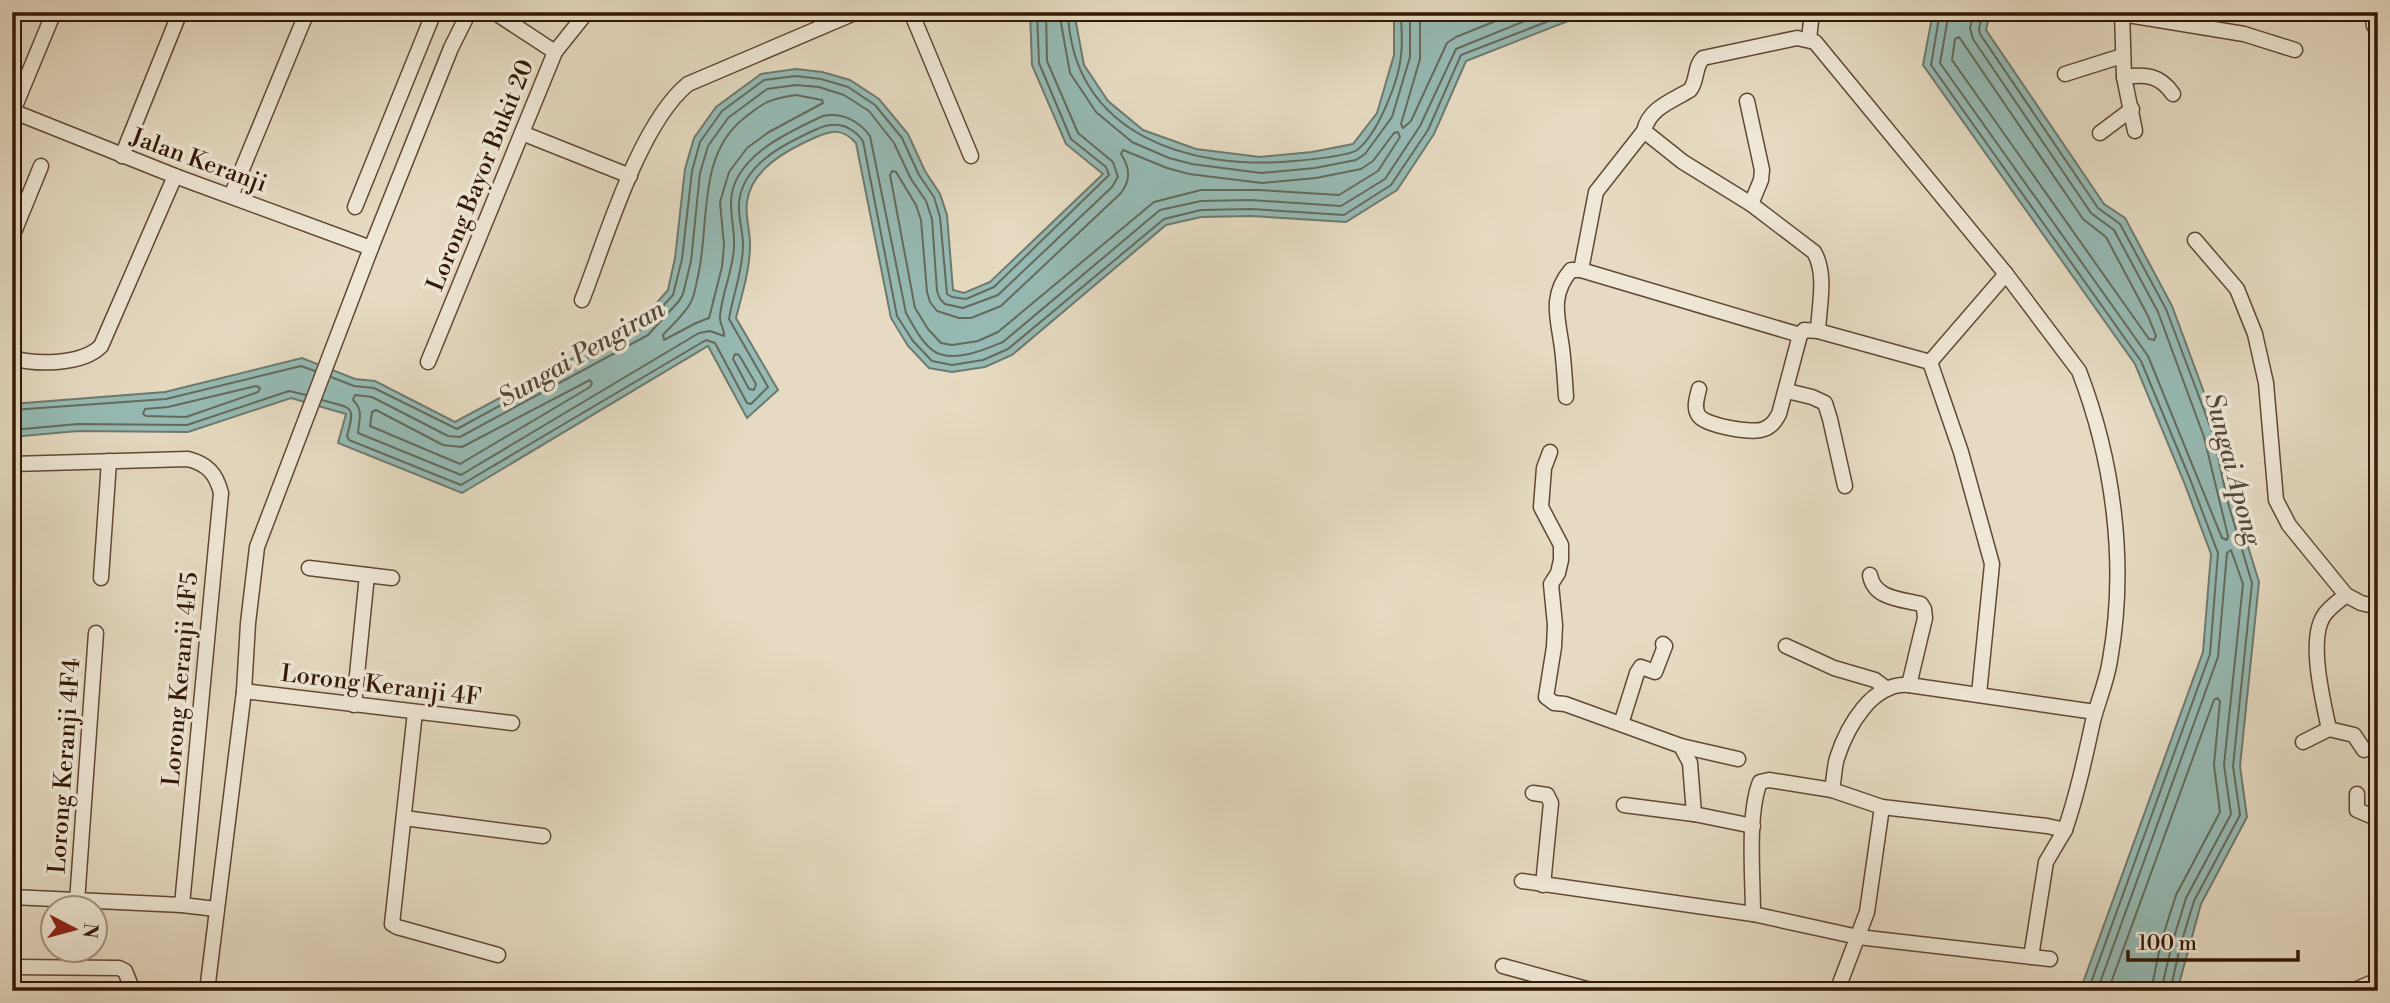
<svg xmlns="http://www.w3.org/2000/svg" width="2390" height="1003" viewBox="0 0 2390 1003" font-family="'Libre Bodoni',serif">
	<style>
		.water { fill: #96bbb5; stroke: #6e7a6f; stroke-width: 2 }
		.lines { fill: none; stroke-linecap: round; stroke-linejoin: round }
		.shore { stroke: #646a5d; stroke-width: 2 }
		.minor-casing { stroke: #604934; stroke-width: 17 }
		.minor { stroke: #efe8d7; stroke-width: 14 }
		.labels { text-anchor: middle; stroke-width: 7; stroke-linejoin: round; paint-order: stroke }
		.street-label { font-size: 24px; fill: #331805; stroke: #efe8d7 }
		.water-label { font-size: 26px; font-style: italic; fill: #51493a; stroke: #efe8d7 }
	</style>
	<rect width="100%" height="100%" fill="#e6dbc2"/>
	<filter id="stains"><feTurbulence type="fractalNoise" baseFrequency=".00286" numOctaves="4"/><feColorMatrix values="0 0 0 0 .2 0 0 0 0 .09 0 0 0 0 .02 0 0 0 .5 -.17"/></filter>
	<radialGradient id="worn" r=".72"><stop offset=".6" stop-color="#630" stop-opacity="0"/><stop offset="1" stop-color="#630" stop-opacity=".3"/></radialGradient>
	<g class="water">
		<path d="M 1030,12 L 1074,12 L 1084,65 L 1108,101 L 1143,130 L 1196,149 L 1260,157 L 1312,152 L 1353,144 L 1377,113 L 1394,55 L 1394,12 L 1591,12 L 1466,61 L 1434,134 L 1397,190 L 1346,222 L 1251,216 L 1201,217 L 1166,225 L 1012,355 L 985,367 L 952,372 L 929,368 L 908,346 L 891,318 L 856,143 C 842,128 832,130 814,138 C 787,150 751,169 747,202 C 745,215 750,231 750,244 C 750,270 742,294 736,318 L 778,390 L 747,418 L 708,346 L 462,493 L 338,443 L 346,414 L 291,398 L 188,432 L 78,431 L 12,437 L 12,404 L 165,392 L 302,358 L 355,379 L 375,381 L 455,422 L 640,322 L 668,290 L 675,258 L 685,169 L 694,138 L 716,107 L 761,74 L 796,69 L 822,72 L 850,80 L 879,99 L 908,134 L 925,171 L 940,194 L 947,215 L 953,290 L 964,293 L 990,282 L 1103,174 L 1066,144 L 1032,65 Z"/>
		<polygon points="1933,12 1990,12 1986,30 2104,204 2125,218 2172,306 2219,433 2234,501 2259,582 2240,766 2247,817 2201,904 2177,991 2080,991 2203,652 2211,554 2184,482 2135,364 1923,65"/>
	</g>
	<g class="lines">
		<g class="shore">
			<path d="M 1046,12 L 1047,61 L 1078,133 L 1113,162 L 1118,177 L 1112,187 L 998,295 L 963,308 L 945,304 L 940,299 L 937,291 L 932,219 L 926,201 L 911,179 L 894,143 L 869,111 L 844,95 L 819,87 L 796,85 L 767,89 L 728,118 L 708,146 L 700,173 L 691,261 L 683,294 L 679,301 L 648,335 L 460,437 L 448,436 L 372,397 L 355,395 L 353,400 C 364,411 359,419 358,433 L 461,475 L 699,333 L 710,331 L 724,336 C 725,329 719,324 720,316 C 722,292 733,271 734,247 C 735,233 731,218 731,204 C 730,158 788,132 823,116 C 842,112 859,121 870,136 L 906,313 C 913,325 923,346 937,353 C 957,362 986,349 1003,342 L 1160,210 L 1201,201 L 1251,200 L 1341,206 L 1385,179 L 1420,126 L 1456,49 L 1547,12"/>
			<polyline points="1059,12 1070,73 1096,112 1132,142 1169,158 1192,164 1261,173 1315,168 1356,160 1365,154 1392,117 1410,57 1410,12"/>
			<path d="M 1068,12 C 1072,135 1190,171 1294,161 C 1307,160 1348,156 1357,150 C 1378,134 1399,80 1401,55 C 1403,41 1401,26 1401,12"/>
			<polyline points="1420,12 1420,59 1401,124 1403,128 1411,121 1447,43 1456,37 1518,12"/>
			<polyline points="1940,12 1931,65 2141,361 2190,479 2218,553 2210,654 2088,991"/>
			<polyline points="1949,12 1940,63 2148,356 2222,538 2227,540 2228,536 2204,437 2158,312 2114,230 2091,213 1973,39 1970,28 1974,12"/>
			<polyline points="1983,12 1979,29 1980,34 2098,208 2120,224 2166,309 2213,434 2228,503 2252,583 2233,766 2240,815 2194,901 2180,947 2170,991"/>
			<polygon points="1959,37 2083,219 2106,237 2148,316 2156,336 2154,340 2149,339 1952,60 1955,39"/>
			<path d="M 796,95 L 822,100 L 823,103 L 769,132 L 747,148 L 729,172 L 720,202 L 724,245 L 722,267 L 709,318 L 696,323 L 664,340 L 663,335 C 672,325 685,314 691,302 C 695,294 696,284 698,276 C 710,224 697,156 743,119 C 764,102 769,99 796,95 Z"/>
			<path d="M 1398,132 L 1400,137 L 1378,171 L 1339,195 L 1258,190 L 1201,190 L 1154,202 L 998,332 L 978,341 L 952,345 L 941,343 L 928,329 L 915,308 L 890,175 L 892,171 L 896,172 L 916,205 L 921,220 L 927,292 L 930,302 L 937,311 L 959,318 L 971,318 L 1001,306 L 1121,193 C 1131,180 1130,168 1121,154 L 1123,150 L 1167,168 L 1189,174 L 1262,183 L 1316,178 L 1361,169 L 1373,161 L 1394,133 Z"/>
			<polygon points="735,354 739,355 756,384 754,390 749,389 733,359"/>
			<polyline points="331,377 354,386 374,388 457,429 643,328 673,295 682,259 692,171 700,142 722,111 764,80 796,76 821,79 848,87 875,105 902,138 919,175 934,197 940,217 947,294 952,297 966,299 994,287 1109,175 1106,167 1071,139 1039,63 1037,12"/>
			<polygon points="590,380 592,383 590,387 460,464 370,426 372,412 376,410 443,445 462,447"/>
			<polygon points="256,386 260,388 258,392 186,417 146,416 143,414 145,409 168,407"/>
			<path d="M 322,400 C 352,409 356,404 347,436 L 349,440 L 461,485 L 706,340 L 715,343 L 747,403 L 751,404 L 768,387 L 729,319 C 733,294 743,271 743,245 C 743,231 738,217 739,203 C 742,164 786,143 817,129 C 835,121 851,125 863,141 L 897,316 L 913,341 L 932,361 L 952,365 L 983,360 L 1008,349 L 1164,219 L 1201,210 L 1251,209 L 1344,215 L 1391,185 L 1428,130 L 1461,55 L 1572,12"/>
			<polyline points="12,410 166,399 301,366 315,371"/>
			<polyline points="12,430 78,424 187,425 289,391 306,395"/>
			<polyline points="2097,991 2218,657 2227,553 2231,550 2243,584 2224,765 2231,814 2186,898 2172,944 2161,991"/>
			<polyline points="2108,991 2214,700 2217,698 2220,701 2214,765 2220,812 2176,895 2161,942 2151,991"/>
		</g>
		<defs>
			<g id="minor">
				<polyline points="494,12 555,52"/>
				<polyline points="911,12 971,156"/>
				<polyline points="2122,12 2124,77 2135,131"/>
				<polyline points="2372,12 2374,26"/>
				<polyline points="2122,14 2244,34 2295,50"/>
				<polyline points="1809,39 1812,12"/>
				<polyline points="2065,74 2122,56"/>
				<path d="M 2124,77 C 2146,74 2160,75 2173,94"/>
				<polyline points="1747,101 1762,170 1761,180 1751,204"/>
				<polyline points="12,111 175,176 371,248"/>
				<polyline points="13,111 54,12"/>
				<path d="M 1644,131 L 1683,162 L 1751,204 L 1814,252 C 1827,274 1819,306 1818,331"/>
				<polyline points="522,133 630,176"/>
				<polyline points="2100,133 2132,109"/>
				<polyline points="122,156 180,12"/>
				<polyline points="231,196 307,12"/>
				<polyline points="355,207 434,12"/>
				<polyline points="12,237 41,166"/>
				<polyline points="2195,240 2237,289 2255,334 2266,383 2276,500 2289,525 2346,595 2361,603 2378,607"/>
				<path d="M 1581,270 L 1596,192 L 1644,131 C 1649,108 1672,101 1690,90 C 1698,80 1694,67 1703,58 L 1797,38 L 1815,42 L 2006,274 L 2079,371 C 2114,462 2127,565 2110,660 C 2107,681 2098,701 2093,721 C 2085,758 2077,795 2065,830"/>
				<path d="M 582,300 C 606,239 639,124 688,84 L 857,12"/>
				<path d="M 12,358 C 37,365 82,365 101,346 L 175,176"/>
				<polyline points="428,362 555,52 587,12"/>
				<polyline points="1930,362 1961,452 1992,564 1979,694"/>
				<polyline points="1930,362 2006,274"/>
				<path d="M 1699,389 C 1697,398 1693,408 1699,416 C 1707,426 1753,434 1764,429 C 1772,426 1775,421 1779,414 L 1800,335 L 1804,330 L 1818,331 L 1930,362"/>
				<polyline points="1787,391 1812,397 1825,403 1830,419 1845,486"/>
				<path d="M 1566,397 C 1565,381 1564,364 1562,348 C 1558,318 1549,296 1571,270 L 1581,270 L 1800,335"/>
				<polyline points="1550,452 1544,468 1541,507 1561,545 1561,560 1558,573 1551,584 1555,625 1554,647 1546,697 1554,703 1565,704 1681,746 1738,759"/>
				<path d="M 12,464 L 188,459 C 207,464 216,473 221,493 L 182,905"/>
				<polyline points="309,568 392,578"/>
				<path d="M 1870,575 C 1874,599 1901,599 1921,604 L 1924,609 L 1925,618 L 1909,685"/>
				<polyline points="101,578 109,461"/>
				<polyline points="1786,646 1834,668 1875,680 1887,689"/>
				<polyline points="244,691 512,723"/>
				<polyline points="354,705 367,575"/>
				<polyline points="415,712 392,924 397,927 498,955"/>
				<polyline points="1621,724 1637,673 1641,667 1655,672 1665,646 1663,644"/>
				<path d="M 2329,729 C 2323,701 2307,637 2325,614 C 2330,607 2339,601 2346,595"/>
				<polyline points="2303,742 2329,729 2354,735 2364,750"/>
				<polyline points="1681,746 1690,763 1694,814"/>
				<path d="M 1832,790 C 1834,780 1834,768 1837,758 C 1847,727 1872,682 1909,685 L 2095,712"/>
				<polyline points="1533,793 1547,795 1551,803 1543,885"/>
				<polyline points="2357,794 2357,810 2378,819"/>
				<polyline points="1624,805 1694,814 1753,826"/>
				<polyline points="404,818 543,836"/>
				<polyline points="1522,881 1753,914 1858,937 2050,959"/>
				<polyline points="12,897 182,905 216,909"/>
				<polyline points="77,902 96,633"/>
				<path d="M 1753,914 C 1753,879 1747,814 1760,782 L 1769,780 L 1832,790 L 1882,807 L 2047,826 L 2065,830 L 2046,862 L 2031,957"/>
				<polyline points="1503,966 1594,991"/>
				<polyline points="12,967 119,968 125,971 133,991"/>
				<polyline points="207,991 244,691 248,623 257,547 371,248 451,48 469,12"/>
				<polyline points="1837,991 1867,912 1882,807"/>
				<polyline points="2352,991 2378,980"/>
			</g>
		</defs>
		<use href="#minor" class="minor-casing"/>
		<use href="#minor" class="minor"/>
	</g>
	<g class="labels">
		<g class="street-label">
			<text transform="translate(199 160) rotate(20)" y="8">Jalan Keranji</text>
			<text transform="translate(480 175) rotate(-68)" y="8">Lorong Bayor Bukit 20</text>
			<text transform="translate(180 679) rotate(-85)" y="8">Lorong Keranji 4F5</text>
			<text transform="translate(381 685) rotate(7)" y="8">Lorong Keranji 4F</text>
			<text transform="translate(64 766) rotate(-86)" y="8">Lorong Keranji 4F4</text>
		</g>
		<g class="water-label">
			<text transform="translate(581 353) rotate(-30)" y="9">Sungai Pengiran</text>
			<text transform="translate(2234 469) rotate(75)" y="9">Sungai Apong</text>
		</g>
	</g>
	<rect width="2390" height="1003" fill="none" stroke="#e6dbc2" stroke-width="42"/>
	<rect x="14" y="14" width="2362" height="975" fill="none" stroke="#331805" stroke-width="3.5"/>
	<rect x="21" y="21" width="2348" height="961" fill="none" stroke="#331805" stroke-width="2"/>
	<g transform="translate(74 929) rotate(96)"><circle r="33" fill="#efe8d7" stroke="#a49583" stroke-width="2"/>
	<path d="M0-5L12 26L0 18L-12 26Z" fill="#8f2418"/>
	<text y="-10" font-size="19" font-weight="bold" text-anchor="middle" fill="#331805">N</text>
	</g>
	<path d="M2128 950v10h170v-10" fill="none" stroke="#331805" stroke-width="3.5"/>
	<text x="2138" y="950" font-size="21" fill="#331805" stroke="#efe8d7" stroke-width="5" paint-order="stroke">100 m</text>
	<rect width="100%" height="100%" filter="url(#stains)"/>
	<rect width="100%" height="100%" fill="url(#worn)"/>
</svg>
